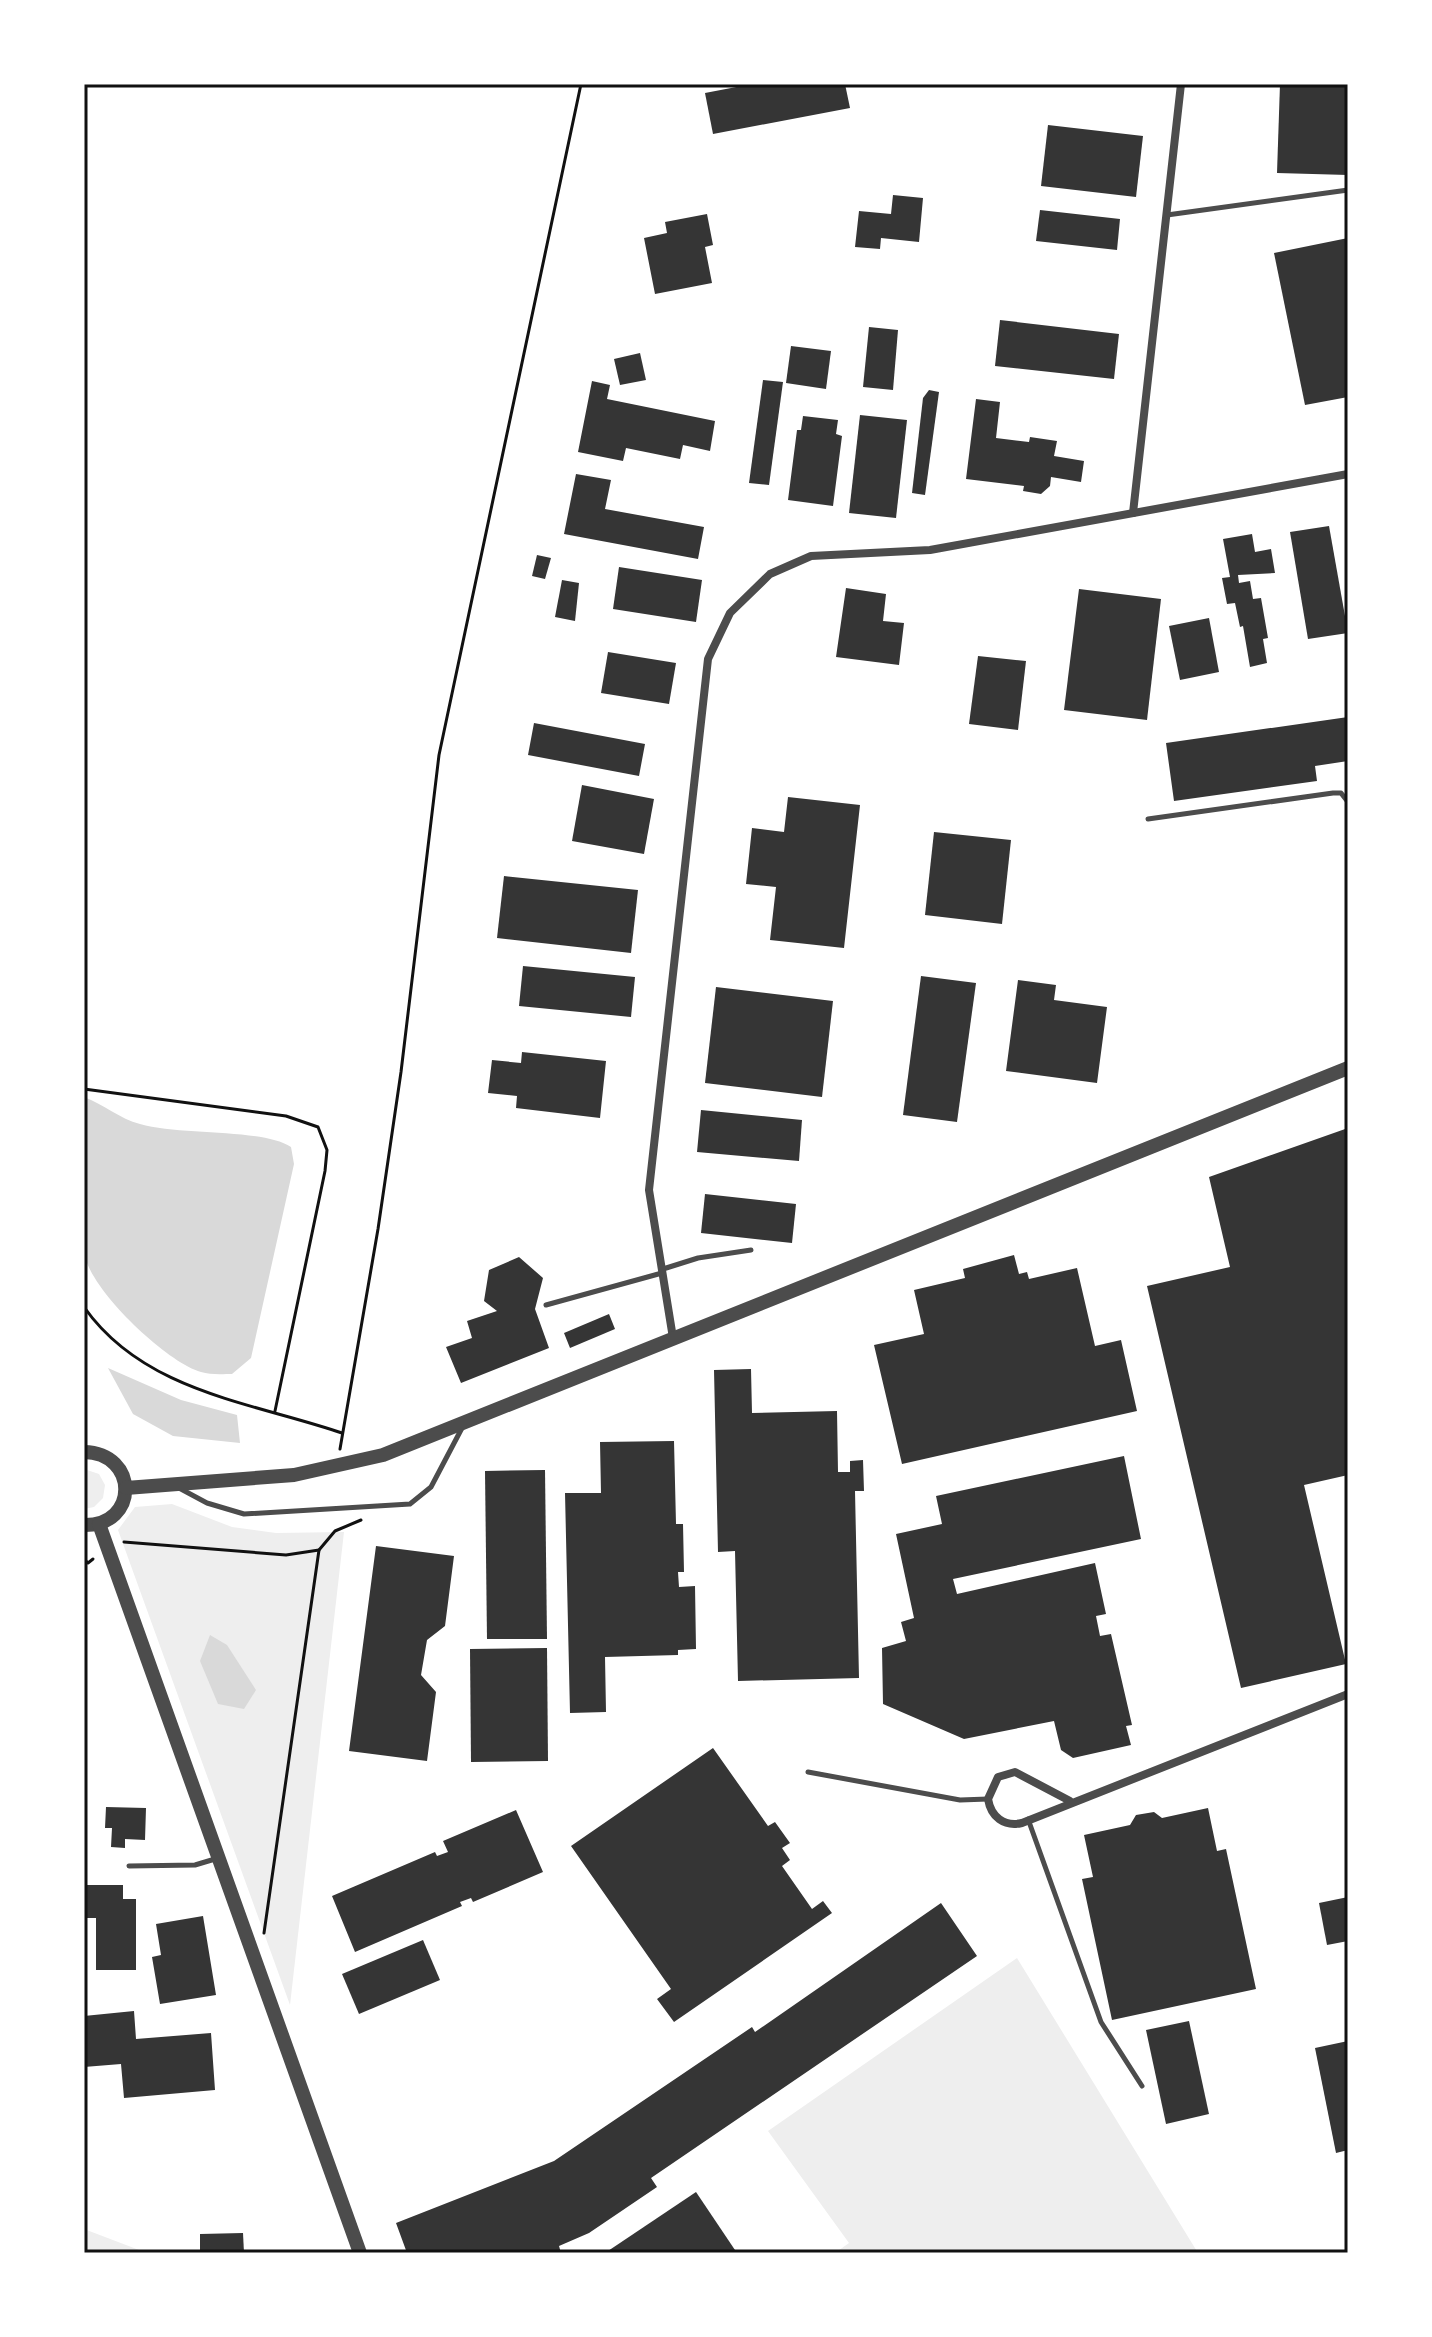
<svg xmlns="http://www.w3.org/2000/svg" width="1432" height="2337" viewBox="0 0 1432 2337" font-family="Literata,serif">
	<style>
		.green { fill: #eee }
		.water { fill: #d9d9d9 }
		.building { fill: #353535 }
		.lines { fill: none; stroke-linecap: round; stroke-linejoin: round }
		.path { stroke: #111; stroke-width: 3 }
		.service { stroke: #4c4c4c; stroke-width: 5 }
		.minor { stroke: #4c4c4c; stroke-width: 8 }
		.tertiary { stroke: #4c4c4c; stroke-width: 14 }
		.neatline { fill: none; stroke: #111; stroke-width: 3 }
	</style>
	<rect width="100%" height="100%" fill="#fff"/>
	<g class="green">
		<polygon points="84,1469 99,1474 105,1485 103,1498 94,1507 84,1509"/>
		<polygon points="172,1504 232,1527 276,1533 344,1532 290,2005 118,1530 135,1507"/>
		<polygon points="1017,1958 1198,2253 835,2253 849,2243 768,2131"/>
		<polygon points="84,2229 147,2253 84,2253"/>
	</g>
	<g class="water">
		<path d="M 84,1097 C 103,1104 120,1119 140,1124 C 180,1136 262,1128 291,1147 L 294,1164 L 251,1358 L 232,1374 C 223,1374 210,1375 201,1372 C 166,1362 88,1288 84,1252 C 78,1202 84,1148 84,1097 Z"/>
		<polygon points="108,1368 181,1400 237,1415 240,1443 173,1436 133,1414"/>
		<polygon points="210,1635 227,1645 256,1690 244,1709 218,1704 200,1661"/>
	</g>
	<g class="building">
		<polygon points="752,84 845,84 850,108 713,134 705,93"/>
		<polygon points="1280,84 1348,84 1348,175 1277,173"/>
		<polygon points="1048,125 1143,136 1136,197 1041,186"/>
		<polygon points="893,195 923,198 919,242 881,238 880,249 855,247 859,211 891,214"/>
		<polygon points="1040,210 1120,219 1117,250 1036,241"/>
		<polygon points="707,214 713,245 705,247 712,283 655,294 644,238 667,233 665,222"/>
		<polygon points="1348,238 1348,397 1305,405 1274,253"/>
		<polygon points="1000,320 1119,334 1114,379 995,366"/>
		<polygon points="869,327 898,330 893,390 863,387"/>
		<polygon points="791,346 831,351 826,389 786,383"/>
		<polygon points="640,353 646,380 620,385 614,359"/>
		<polygon points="763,380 783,382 769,485 749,483"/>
		<polygon points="592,381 610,385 607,399 715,421 710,451 683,445 680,459 626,448 623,461 578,452"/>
		<polygon points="929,390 939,392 925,495 912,493 923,398"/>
		<polygon points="976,399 1000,402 996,438 1029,442 1030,437 1057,441 1054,456 1084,461 1081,482 1051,477 1050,486 1041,494 1023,491 1024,486 966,479"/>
		<polygon points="860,415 907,420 896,518 849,513"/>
		<polygon points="803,416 838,420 836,434 842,436 833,506 788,500 797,430 801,430"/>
		<polygon points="576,474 611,480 605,509 704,527 698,559 564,534"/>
		<polygon points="1329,526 1348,633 1308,639 1290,532"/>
		<polygon points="1252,534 1255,552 1271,549 1275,573 1238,575 1239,583 1250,581 1253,599 1261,598 1268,638 1263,639 1267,663 1250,667 1243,626 1240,627 1235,603 1227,604 1222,578 1230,577 1223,539"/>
		<polygon points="537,555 551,558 545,579 532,576"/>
		<polygon points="619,567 702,580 696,622 613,609"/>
		<polygon points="562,580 579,583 575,621 555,617"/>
		<polygon points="846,588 886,594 883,621 904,623 899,665 836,657"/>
		<polygon points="1079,589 1161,599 1147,720 1064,710"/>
		<polygon points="1209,618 1219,672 1180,680 1169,626"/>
		<polygon points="608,652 676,663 669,704 601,693"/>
		<polygon points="978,656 1026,661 1018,730 969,724"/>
		<polygon points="1348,717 1348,761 1315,766 1317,781 1174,801 1166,743"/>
		<polygon points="534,723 645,744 639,776 528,755"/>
		<polygon points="582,785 654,799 644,854 572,841"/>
		<polygon points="788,797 860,805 844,948 770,940 776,887 746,884 752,828 784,832"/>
		<polygon points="934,832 1011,840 1002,924 925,915"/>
		<polygon points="504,876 638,890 631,953 497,938"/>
		<polygon points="523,966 635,977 631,1017 519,1006"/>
		<polygon points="921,976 976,983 957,1122 903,1115"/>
		<polygon points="1018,980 1056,985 1054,1000 1107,1007 1097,1083 1006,1071"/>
		<polygon points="716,987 833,1001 822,1097 705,1083"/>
		<polygon points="522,1052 606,1061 600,1118 516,1108 517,1096 488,1093 492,1060 521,1063"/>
		<polygon points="701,1110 802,1120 799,1161 697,1152"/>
		<polygon points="1348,1128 1348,1475 1304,1485 1346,1664 1241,1688 1147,1286 1230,1267 1209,1177"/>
		<polygon points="705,1194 796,1204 792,1243 701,1233"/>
		<polygon points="1014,1255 1019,1274 1027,1272 1029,1279 1077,1268 1095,1346 1121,1340 1137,1411 902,1464 874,1345 924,1334 914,1290 965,1278 963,1269"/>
		<polygon points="519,1257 543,1278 535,1309 549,1348 461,1383 446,1347 472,1338 467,1321 497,1311 484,1301 489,1270"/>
		<polygon points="609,1314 615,1329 570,1348 564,1333"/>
		<polygon points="751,1369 752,1413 837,1411 838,1472 850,1472 850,1461 863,1460 864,1491 855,1491 859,1678 738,1681 735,1551 718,1552 714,1370"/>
		<polygon points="674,1441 676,1524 683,1524 684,1572 678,1572 679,1587 695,1586 696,1649 678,1650 678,1655 605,1657 606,1712 570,1713 565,1493 601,1493 600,1442"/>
		<polygon points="1124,1456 1141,1539 953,1579 957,1594 1095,1563 1106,1614 1096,1616 1100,1636 1111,1634 1132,1725 1126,1726 1131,1745 1073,1758 1061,1750 1054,1721 964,1739 883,1704 882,1648 906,1641 901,1622 914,1618 896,1534 942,1524 936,1496"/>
		<polygon points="545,1470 547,1639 487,1639 485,1471"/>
		<polygon points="376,1546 454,1556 445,1626 427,1640 421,1675 436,1692 427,1761 349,1751"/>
		<polygon points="547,1648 548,1761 471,1762 470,1649"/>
		<polygon points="713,1748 768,1826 775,1822 790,1843 782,1848 790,1860 782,1866 812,1909 823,1901 832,1913 674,2022 657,1999 671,1989 571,1846"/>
		<polygon points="106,1807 146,1808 145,1840 125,1839 125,1848 111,1847 112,1828 105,1828"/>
		<polygon points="1208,1808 1217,1851 1226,1849 1256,1989 1112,2020 1082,1879 1093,1877 1084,1835 1130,1825 1136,1815 1154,1812 1162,1818"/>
		<polygon points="516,1810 543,1872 473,1902 471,1898 460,1902 462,1906 355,1952 332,1896 435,1852 437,1856 448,1852 443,1841"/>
		<polygon points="84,1885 123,1885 123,1899 136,1899 136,1970 96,1970 96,1918 84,1918"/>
		<polygon points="1348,1897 1348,1941 1327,1945 1319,1903"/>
		<polygon points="941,1903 977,1956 651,2178 657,2187 589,2233 559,2246 561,2253 407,2253 396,2223 554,2161 752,2027 755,2032"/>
		<polygon points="203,1916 216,1995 160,2004 152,1957 161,1955 156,1924"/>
		<polygon points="423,1940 440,1980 359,2014 342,1974"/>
		<polygon points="134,2011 136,2039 211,2033 215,2090 124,2098 121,2064 84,2067 84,2016"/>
		<polygon points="1189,2021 1209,2114 1166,2124 1146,2030"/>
		<polygon points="1348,2041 1348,2150 1336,2153 1315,2048"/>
		<polygon points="696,2192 737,2253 605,2253"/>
		<polygon points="243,2233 244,2253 200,2253 200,2234"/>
	</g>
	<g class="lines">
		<g class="path">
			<polyline points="84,1089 286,1116 318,1127 327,1150 325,1171 275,1411"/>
			<path d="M 84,1307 C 144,1392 251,1402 342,1433"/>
			<polyline points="340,1449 378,1229 401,1072 439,755 581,84"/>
			<polyline points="124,1542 286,1555 319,1550"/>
			<polyline points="84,1559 88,1563 93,1559"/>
			<polyline points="264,1933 319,1550 335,1531 361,1520"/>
		</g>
		<g class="service">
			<polyline points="1167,215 1348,190"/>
			<polyline points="1148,819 1333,793 1341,793 1348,802"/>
			<polyline points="663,1269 698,1258 751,1250"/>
			<polyline points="546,1305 662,1273"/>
			<polyline points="179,1488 207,1503 244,1514 410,1504 431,1487 462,1428"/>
			<polyline points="808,1772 960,1800 988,1799"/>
			<polyline points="1028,1819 1101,2022 1142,2086"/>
			<polyline points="129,1866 195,1865 215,1859"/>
		</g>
		<g class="minor">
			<polyline points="1133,513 1181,84"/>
			<polyline points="673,1338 649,1190 708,659 730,613 770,574 811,556 930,550 1348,474"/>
			<path d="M 1070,1801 L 1015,1772 L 998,1777 L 988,1799 C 991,1817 1004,1827 1022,1823 L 1348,1694"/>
		</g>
		<g class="tertiary">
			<path d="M 84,1452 C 139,1453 139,1526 84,1525"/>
			<polyline points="126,1488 294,1475 383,1455 1348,1068"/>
			<polyline points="99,1524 360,2253"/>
		</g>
	</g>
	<rect width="1432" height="2337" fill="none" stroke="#ffffff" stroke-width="172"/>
	<rect x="86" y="86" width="1260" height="2165" class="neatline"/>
</svg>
